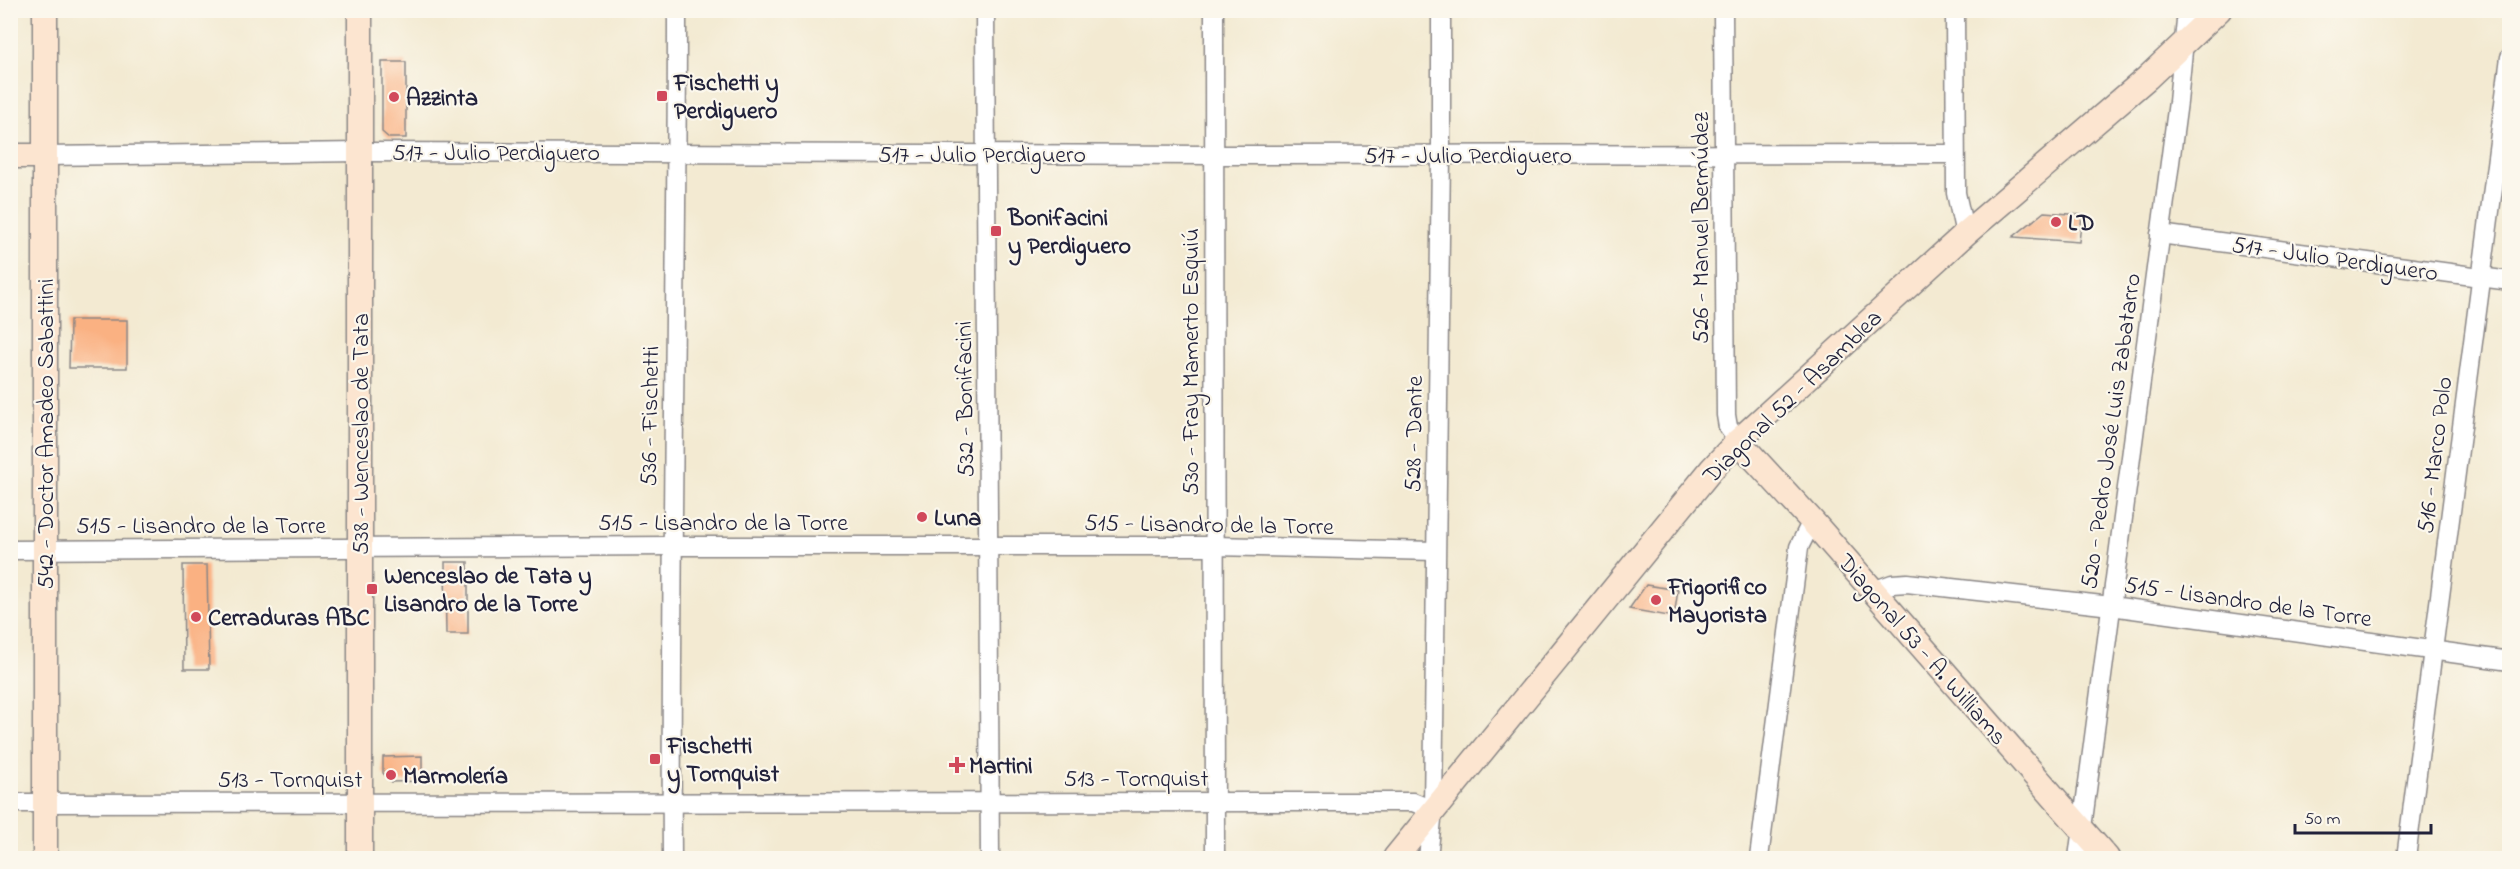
<svg xmlns="http://www.w3.org/2000/svg" width="2520" height="869" viewBox="0 0 2520 869" font-family="'Indie Flower',sans-serif">
	<style>
		.building { fill: #fab182 }
		.lines { fill: none; stroke-linecap: round; stroke-linejoin: round }
		.street-casing { stroke: #8a8686; stroke-width: 21 }
		.secondary-casing { stroke: #8a8686; stroke-width: 27 }
		.street { stroke: #fff; stroke-width: 18 }
		.secondary { stroke: #fce5d0; stroke-width: 24 }
		.poi-dot { fill: #d1495b; stroke: #fbf7ec; stroke-width: 2 }
		.labels { text-anchor: middle; stroke-width: 4.5; stroke-linejoin: round; paint-order: stroke }
		.poi-label { font-size: 24px; font-weight: bold; fill: #22223b; stroke: #fbf7ec; text-anchor: start }
		.street-label { font-size: 24px; fill: #22223b; stroke: #fbf7ec }
	</style>
	<rect width="100%" height="100%" fill="#fbf7ec"/>
	<filter id="ink" filterUnits="userSpaceOnUse"><feTurbulence type="fractalNoise" baseFrequency=".0167" numOctaves="2"/><feDisplacementMap in="SourceGraphic" scale="12" xChannelSelector="R" yChannelSelector="G"/><feConvolveMatrix kernelMatrix="1 2 1 2 8 2 1 2 1" color-interpolation-filters="sRGB"/></filter>
	<filter id="wash" filterUnits="userSpaceOnUse"><feTurbulence type="fractalNoise" baseFrequency=".008" numOctaves="4" result="noise"/><feDisplacementMap in="SourceGraphic" scale="24" xChannelSelector="R" yChannelSelector="G"/><feGaussianBlur stdDeviation="1.35" result="paint"/><feColorMatrix in="noise" values="0 0 0 0 0 0 0 0 0 0 0 0 0 0 0 0 0 1.4 0 .05"/><feComposite in="paint" operator="in"/></filter>
	<g filter="url(#wash)">
		<rect width="100%" height="100%" fill="#f3ead2"/>
		<g id="blocks">
			<g class="building">
				<polygon points="382,62 406,62 406,138 389,138 382,132"/>
				<polygon points="2044,212 2082,215 2079,242 2013,237"/>
				<polygon points="70,320 127,320 127,368 69,368"/>
				<polygon points="445,562 468,562 468,634 446,634"/>
				<polygon points="183,565 207,565 209,669 184,669"/>
				<polygon points="1646,585 1678,590 1674,617 1629,609"/>
				<polygon points="422,756 422,781 391,782 383,773 383,757"/>
			</g>
		</g>
	</g>
	<g filter="url(#ink)">
		<use href="#blocks" fill-opacity="0" stroke="#8a8686" stroke-width="1.5"/>
		<g class="lines">
			<defs>
				<g id="street">
					<polyline points="985,10 990,858"/>
					<polyline points="1214,10 1215,858"/>
					<polyline points="1723,10 1726,415 1728,427 1738,441"/>
					<polyline points="1955,10 1956,193 1965,234"/>
					<polyline points="44,156 360,152 1215,155 1954,154"/>
					<polyline points="2160,234 2510,281"/>
					<polyline points="10,550 671,546 1214,546 1435,551"/>
					<polyline points="1873,591 1892,584 1907,583 2111,606 2510,661"/>
					<polyline points="10,803 1404,802 1413,802 1433,810"/>
					<path d="M 672,858 C 670,576 677,293 677,10"/>
					<polyline points="1428,858 1433,810 1441,155 1441,10"/>
					<polyline points="1759,858 1799,547 1812,521"/>
					<polyline points="2078,858 2178,102 2187,10"/>
					<polyline points="2406,858 2510,57"/>
				</g>
				<g id="secondary">
					<polyline points="45,10 45,858"/>
					<polyline points="360,10 360,858"/>
					<polyline points="10,156 44,156"/>
					<polyline points="1738,441 1812,521 2107,858"/>
					<polyline points="1395,858 1711,470 1738,441 1965,234 2147,78 2219,10"/>
				</g>
			</defs>
			<use href="#street" class="street-casing"/>
			<use href="#secondary" class="secondary-casing"/>
			<use href="#street" class="street"/>
			<use href="#secondary" class="secondary"/>
		</g>
	</g>
	<g class="poi-dot">
		<rect x="656" y="90" width="12" height="12" rx="3"/>
		<circle cx="394" cy="97" r="6"/>
		<circle cx="2056" cy="222" r="6"/>
		<rect x="990" y="225" width="12" height="12" rx="3"/>
		<circle cx="922" cy="517" r="6"/>
		<rect x="366" y="583" width="12" height="12" rx="3"/>
		<circle cx="1656" cy="600" r="6"/>
		<circle cx="196" cy="617" r="6"/>
		<rect x="649" y="753" width="12" height="12" rx="3"/>
		<path d="M954 756h6v6h6v6h-6v6h-6v-6h-6v-6h6z"/>
		<circle cx="391" cy="775" r="6"/>
	</g>
	<g class="labels">
		<g class="poi-label">
			<text x="674" y="90">Fischetti y<tspan x="674" dy="28">Perdiguero</tspan></text>
			<text x="406" y="105">Azzinta</text>
			<text x="1008" y="225">Bonifacini<tspan x="1008" dy="28">y Perdiguero</tspan></text>
			<text x="2068" y="230">LD</text>
			<text x="934" y="525">Luna</text>
			<text x="384" y="583">Wenceslao de Tata y<tspan x="384" dy="28">Lisandro de la Torre</tspan></text>
			<text x="1668" y="594">Frigorifico<tspan x="1668" dy="28">Mayorista</tspan></text>
			<text x="208" y="625">Cerraduras ABC</text>
			<text x="667" y="753">Fischetti<tspan x="667" dy="28">y Tornquist</tspan></text>
			<text x="969" y="773">Martini</text>
			<text x="403" y="783">Marmolería</text>
		</g>
		<g class="street-label">
			<text x="496" y="160">517 - Julio Perdiguero</text>
			<text x="982" y="162">517 - Julio Perdiguero</text>
			<text x="1468" y="163">517 - Julio Perdiguero</text>
			<text transform="translate(1700 228) rotate(-90)" y="8">526 - Manuel Bermúdez</text>
			<text transform="translate(2335 258) rotate(8)" y="8">517 - Julio Perdiguero</text>
			<text transform="translate(1190 362) rotate(-90)" y="8">530 - Fray Mamerto Esquiú</text>
			<text transform="translate(1792 396) rotate(-44)" y="8">Diagonal 52 - Asamblea</text>
			<text transform="translate(964 399) rotate(-91)" y="8">532 - Bonifacini</text>
			<text transform="translate(649 416) rotate(-89)" y="8">536 - Fischetti</text>
			<text transform="translate(2110 431) rotate(-82)" y="8">520 - Pedro José Luis Zabatarro</text>
			<text transform="translate(45 434) rotate(-90)" y="8">542 - Doctor Amadeo Sabattini</text>
			<text transform="translate(360 434) rotate(-90)" y="8">538 - Wenceslao de Tata</text>
			<text transform="translate(1413 434) rotate(-89)" y="8">528 - Dante</text>
			<text transform="translate(2434 455) rotate(-83)" y="8">516 - Marco Polo</text>
			<text x="723" y="530">515 - Lisandro de la Torre</text>
			<text transform="translate(1209 524) rotate(1)" y="8">515 - Lisandro de la Torre</text>
			<text x="201" y="533">515 - Lisandro de la Torre</text>
			<text transform="translate(2248 601) rotate(8)" y="8">515 - Lisandro de la Torre</text>
			<text transform="translate(1923 649) rotate(49)" y="8">Diagonal 53 - A. Williams</text>
			<text x="1136" y="786">513 - Tornquist</text>
			<text x="290" y="787">513 - Tornquist</text>
		</g>
	</g>
	<rect width="2520" height="869" fill="none" stroke="#fbf7ec" stroke-width="36"/>
	<path d="M2295 824v9h136v-9" fill="none" stroke="#22223b" stroke-width="3"/>
	<text x="2304" y="824" font-size="18" fill="#22223b" stroke="#fbf7ec" stroke-width="4.5" paint-order="stroke">50 m</text>
</svg>
